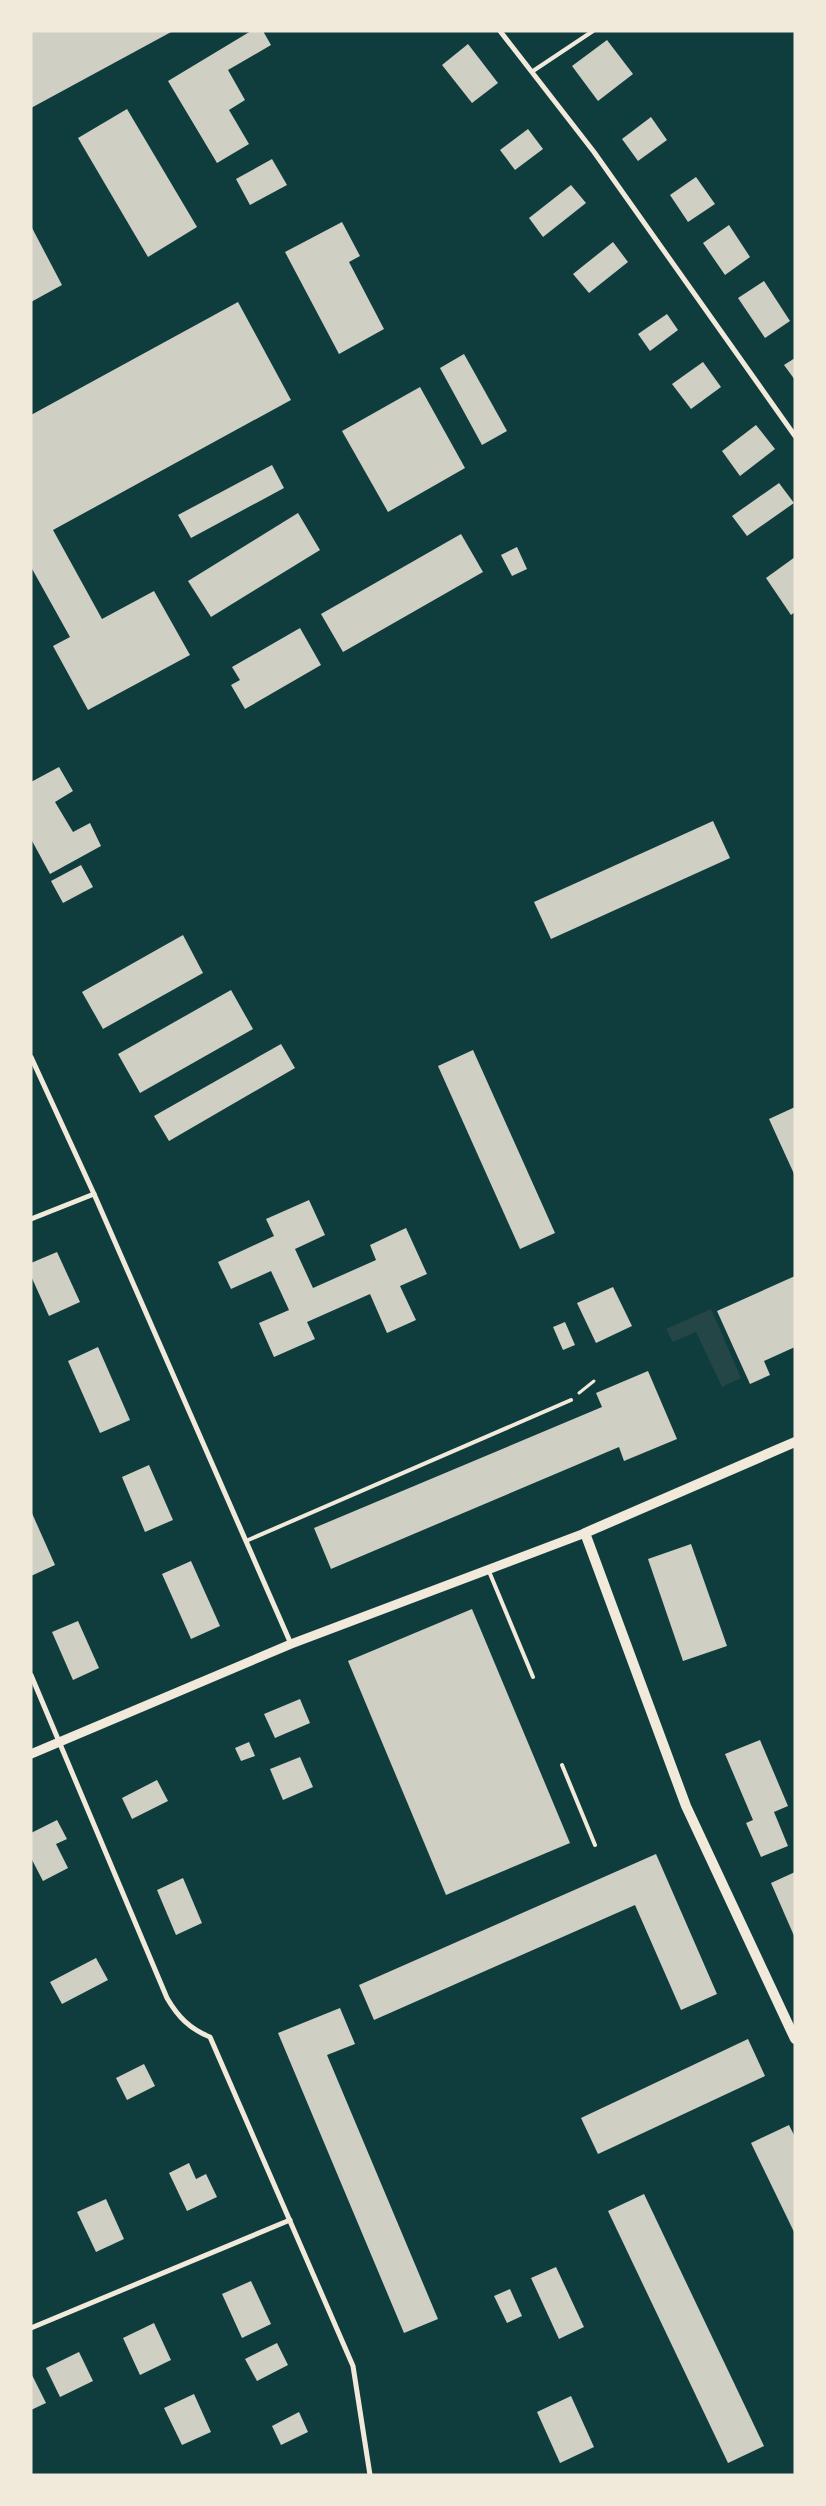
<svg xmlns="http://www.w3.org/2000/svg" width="826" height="2506" viewBox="0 0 826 2506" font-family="'PT Sans',sans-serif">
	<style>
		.green { fill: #244646 }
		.building { fill: #cfcfc3 }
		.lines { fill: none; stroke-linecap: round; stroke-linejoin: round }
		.path { stroke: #f1e9da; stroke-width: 3 }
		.service { stroke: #f1e9da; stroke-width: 4 }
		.minor { stroke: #f1e9da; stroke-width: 5 }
		.tertiary { stroke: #f1e9da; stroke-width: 9 }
		.secondary { stroke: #f1e9da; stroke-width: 10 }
	</style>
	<rect width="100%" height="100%" fill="#0f3d3e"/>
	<polygon class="green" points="711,1309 741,1378 722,1387 696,1332 673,1342 666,1329"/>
	<g class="building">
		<polygon points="31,31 173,31 31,108"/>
		<polygon points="251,31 263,31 271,45 228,70 245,100 229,110 249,144 217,163 168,81"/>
		<polygon points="607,40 633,74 598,101 572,66"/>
		<polygon points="468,44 498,83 472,103 442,65"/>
		<polygon points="127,109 197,227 148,257 78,138"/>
		<polygon points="651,117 667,140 638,161 622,139"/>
		<polygon points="528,129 543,149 515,170 500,150"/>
		<polygon points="272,159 287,185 250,205 236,179"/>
		<polygon points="696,177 715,204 688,222 670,195"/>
		<polygon points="571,185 586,203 543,237 529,218"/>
		<polygon points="342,222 360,256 349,262 384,329 339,354 285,252"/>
		<polygon points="729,225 750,257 725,275 703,243"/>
		<polygon points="31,226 62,285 31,302"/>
		<polygon points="613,242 628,262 589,293 573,274"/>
		<polygon points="764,281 790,321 765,338 738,298"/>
		<polygon points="238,302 291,400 53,530 102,619 154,591 190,655 88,710 53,646 70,637 31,567 31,415"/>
		<polygon points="667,314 678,330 650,351 638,334"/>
		<polygon points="464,354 507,431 482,445 440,368"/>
		<polygon points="795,358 795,380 784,365"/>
		<polygon points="703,362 721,387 691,409 672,384"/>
		<polygon points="420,387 465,468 388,512 342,431"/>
		<polygon points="756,425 775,449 740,476 722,451"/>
		<polygon points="272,465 284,488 191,538 178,515"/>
		<polygon points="779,483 794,503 747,536 732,516"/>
		<polygon points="298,513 320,550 211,617 188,581"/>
		<polygon points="461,534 483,572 343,652 321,614"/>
		<polygon points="517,547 527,569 512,576 501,555"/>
		<polygon points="795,557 795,612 791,615 766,578"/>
		<polygon points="300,628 321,665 245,709 231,685 240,680 232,667"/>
		<polygon points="59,767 73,791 55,802 73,832 90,823 101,846 50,874 31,839 31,782"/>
		<polygon points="713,821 730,858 551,939 534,902"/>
		<polygon points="81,865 93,887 63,903 51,881"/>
		<polygon points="183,935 203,973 103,1029 82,992"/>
		<polygon points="231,990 253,1029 140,1093 118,1054"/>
		<polygon points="281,1044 295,1068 169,1141 154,1116"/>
		<polygon points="473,1050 555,1233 520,1249 438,1066"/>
		<polygon points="795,1107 795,1176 769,1119"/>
		<polygon points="309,1200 325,1235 295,1249 313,1288 376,1260 370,1245 406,1228 427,1274 400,1286 416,1320 387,1333 370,1294 307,1322 315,1339 274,1357 259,1323 289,1310 271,1271 231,1289 218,1262 274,1236 266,1219"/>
		<polygon points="57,1252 80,1302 49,1316 31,1276 31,1263"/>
		<polygon points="795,1276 795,1347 764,1361 770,1375 750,1384 717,1311"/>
		<polygon points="613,1287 632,1326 596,1343 577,1303"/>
		<polygon points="565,1322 575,1345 563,1350 553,1327"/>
		<polygon points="98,1347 130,1420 100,1433 68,1361"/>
		<polygon points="648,1371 677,1439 624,1461 619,1447 331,1569 314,1528 602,1407 596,1393"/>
		<polygon points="149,1465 173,1520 145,1532 122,1477"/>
		<polygon points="31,1511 55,1565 31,1576"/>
		<polygon points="691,1544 727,1646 683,1661 648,1559"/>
		<polygon points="191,1561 220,1626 191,1639 162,1574"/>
		<polygon points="472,1609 570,1843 446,1895 348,1661"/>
		<polygon points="78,1621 99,1668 73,1680 52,1632"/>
		<polygon points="300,1699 310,1723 275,1738 264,1714"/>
		<polygon points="760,1740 788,1806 774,1812 788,1846 761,1857 746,1823 753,1820 725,1754"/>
		<polygon points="249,1742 255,1756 241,1761 235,1748"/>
		<polygon points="300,1757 313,1787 283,1800 270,1769"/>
		<polygon points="157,1780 168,1801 132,1819 122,1798"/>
		<polygon points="57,1820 67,1839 56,1844 68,1868 43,1881 31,1858 31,1833"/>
		<polygon points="656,1854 717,1994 681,2010 635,1905 374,2020 359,1985"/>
		<polygon points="795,1872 795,1938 771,1883"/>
		<polygon points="183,1878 202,1923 176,1935 157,1890"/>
		<polygon points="96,1958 108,1980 62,2004 50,1982"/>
		<polygon points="340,2008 355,2044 327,2055 438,2319 404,2333 278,2033"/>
		<polygon points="748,2039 765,2076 598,2154 581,2118"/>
		<polygon points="144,2064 155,2086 127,2100 116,2078"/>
		<polygon points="789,2125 795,2137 795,2234 751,2143"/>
		<polygon points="189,2163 196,2179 206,2174 217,2197 187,2211 169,2173"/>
		<polygon points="644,2194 764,2446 728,2463 608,2211"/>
		<polygon points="106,2199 124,2239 96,2252 77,2212"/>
		<polygon points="556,2267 584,2327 559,2339 531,2278"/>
		<polygon points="251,2281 271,2324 242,2338 222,2294"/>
		<polygon points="510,2289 522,2316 507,2323 494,2296"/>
		<polygon points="154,2323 171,2360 140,2375 123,2338"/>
		<polygon points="277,2343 288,2365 257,2381 245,2359"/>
		<polygon points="79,2352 93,2381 60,2397 46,2368"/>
		<polygon points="31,2373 46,2403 31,2410"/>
		<polygon points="194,2394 211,2432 182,2445 164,2408"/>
		<polygon points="571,2396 594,2447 560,2463 537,2412"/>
		<polygon points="299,2412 308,2432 281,2445 272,2426"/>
	</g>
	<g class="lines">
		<polyline class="path" points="579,1393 594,1381"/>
		<g class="service">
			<polyline points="533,71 593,31"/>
			<polyline points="246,1541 571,1400"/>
			<polyline points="488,1569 533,1677"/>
			<polyline points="562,1765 595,1845"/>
		</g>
		<g class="minor">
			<polyline points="500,31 594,152 795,436"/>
			<polyline points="31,1057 94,1194 291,1644"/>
			<polyline points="31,1219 94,1194"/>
			<path d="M 31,1675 L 167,1998 C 178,2017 190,2029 210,2037 L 353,2366 L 370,2475"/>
			<polyline points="31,2328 290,2220"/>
		</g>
		<polyline class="tertiary" points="31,1754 291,1644 585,1533"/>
		<polyline class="secondary" points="795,1442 585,1533 686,1806 795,2039"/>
	</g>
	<rect width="826" height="2506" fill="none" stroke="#f1e9da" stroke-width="65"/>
</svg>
